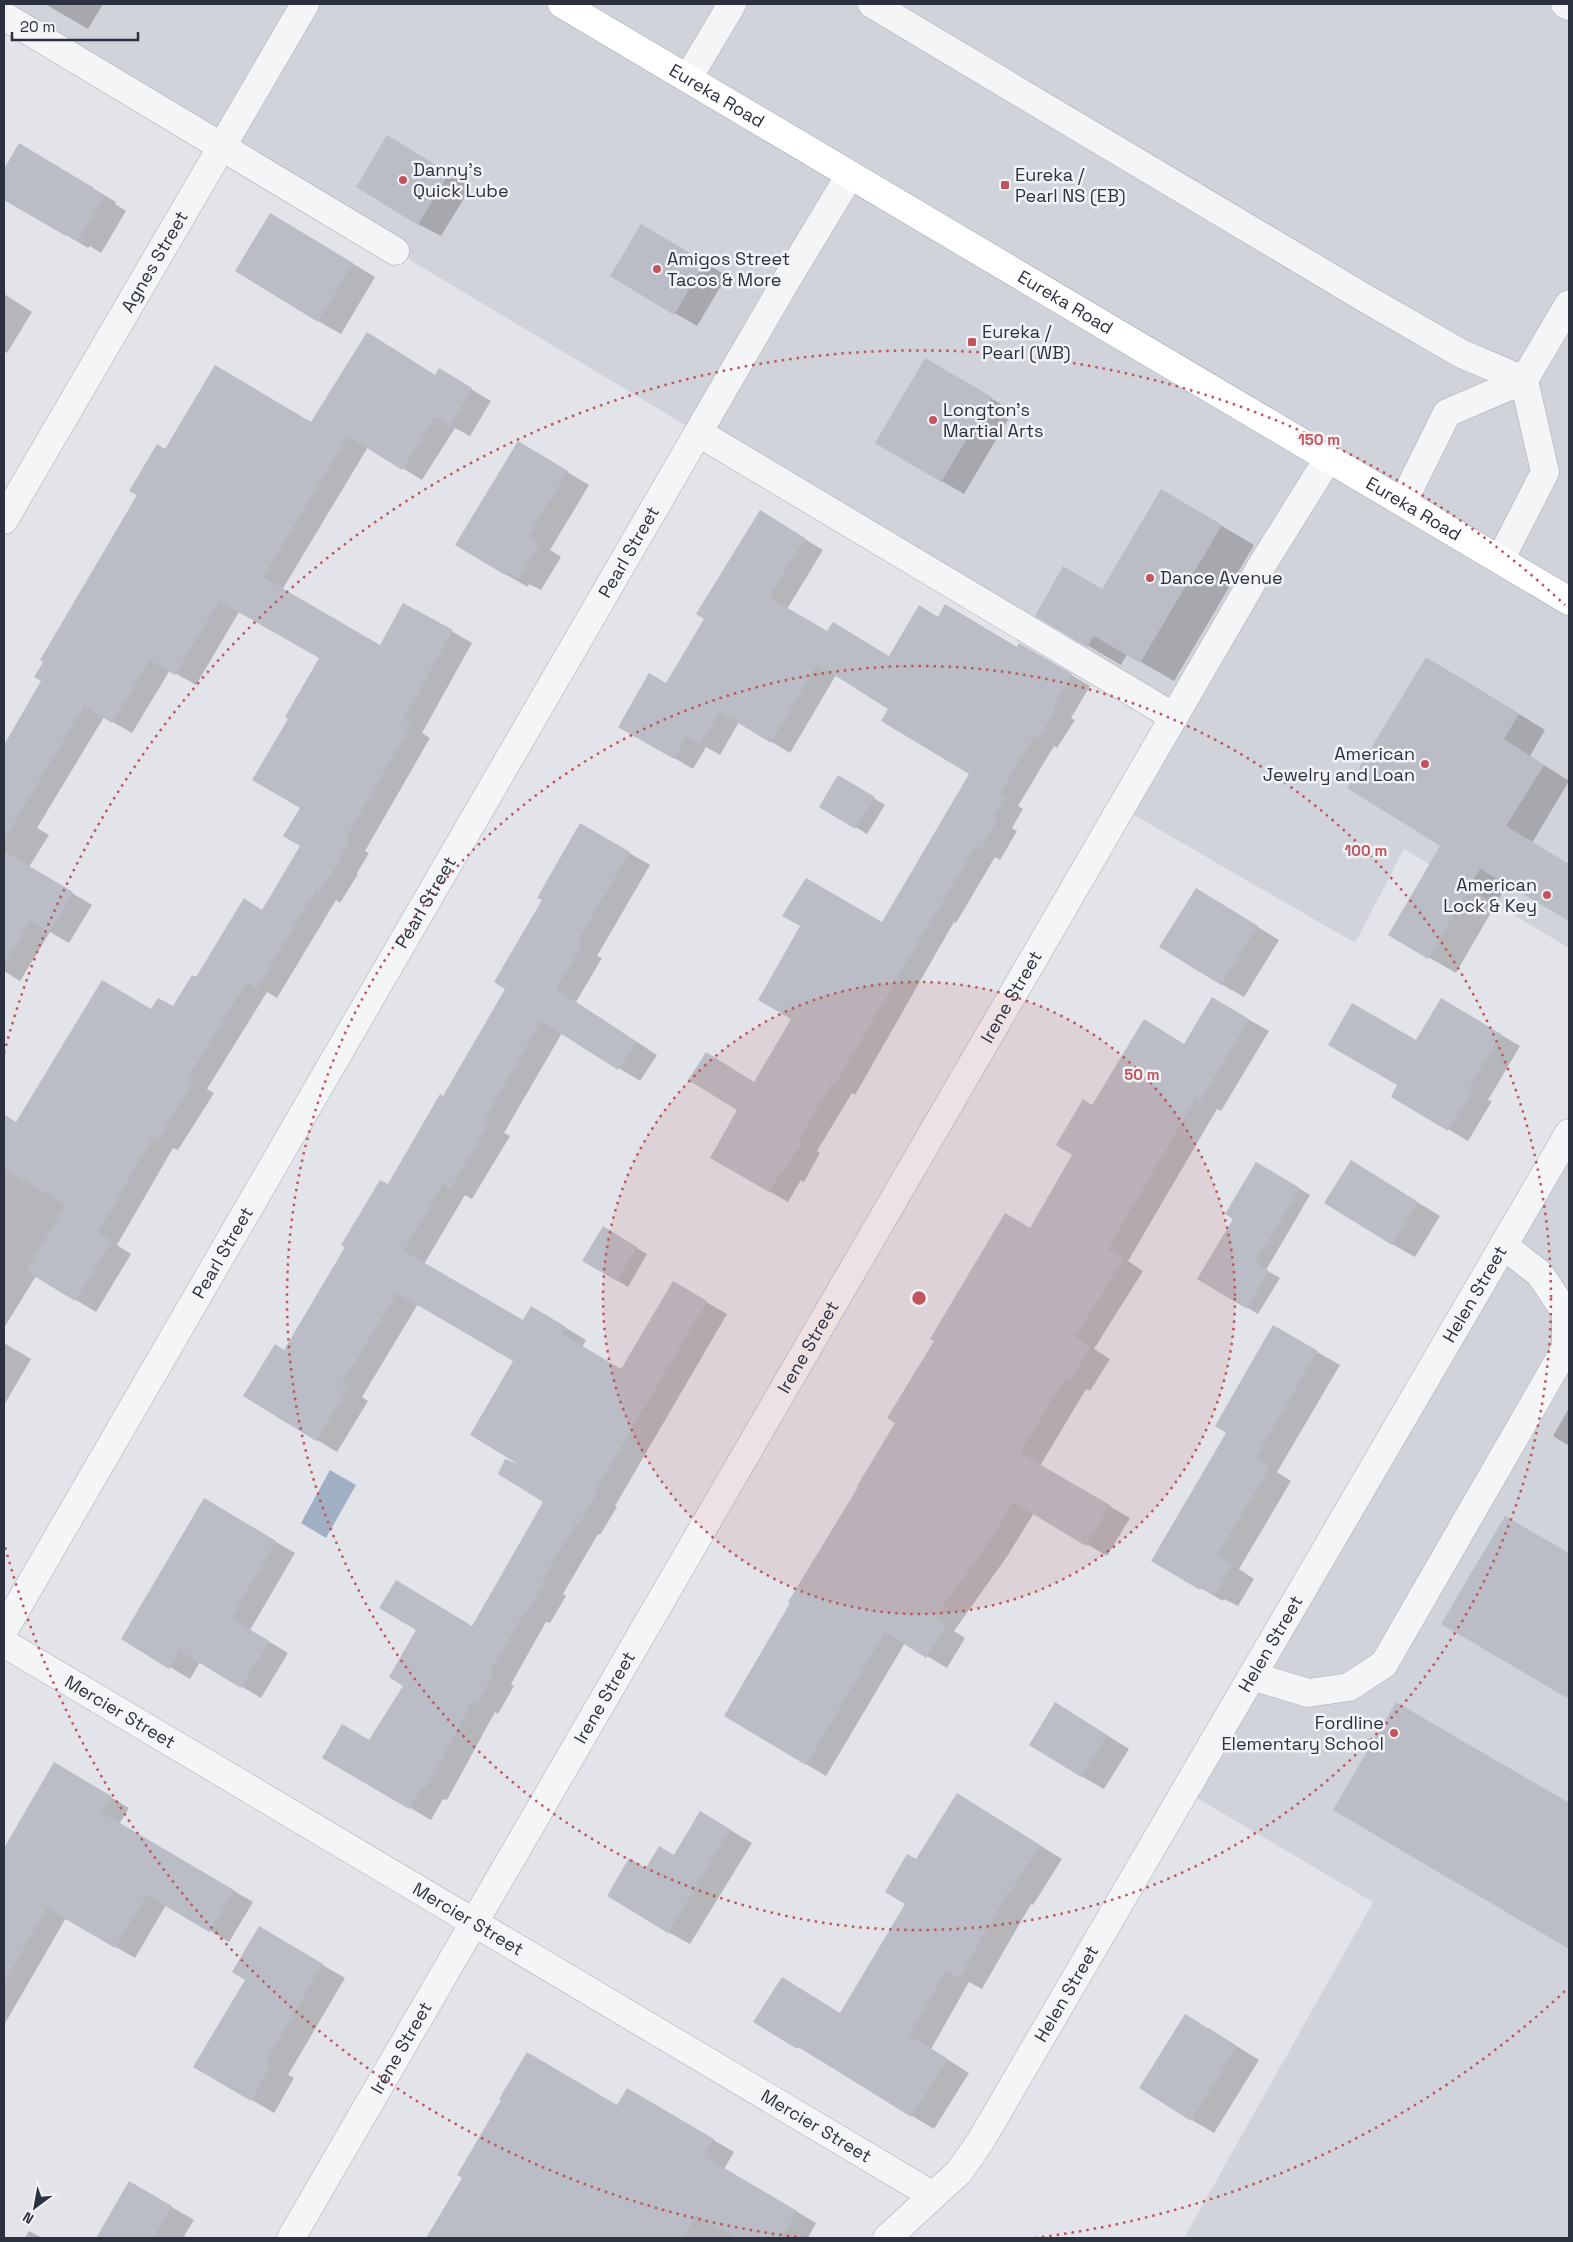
<svg xmlns="http://www.w3.org/2000/svg" width="1573" height="2242" viewBox="0 0 1573 2242" font-family="'Space Grotesk',sans-serif">
	<style>
		.built { fill: #d0d3da }
		.water { fill: #a1b0c5 }
		.shadow { fill: #0003 }
		.building { fill: #babdc5 }
		.lines { fill: none; stroke-linecap: round; stroke-linejoin: round }
		.minor-casing { stroke: #a8abb3; stroke-width: 29 }
		.major-casing { stroke: #a2a8b3; stroke-width: 29 }
		.minor { stroke: #f4f5f7; stroke-width: 28 }
		.major { stroke: #fff; stroke-width: 28 }
		.ring { fill: none; stroke: #c1545d; stroke-width: 2.5; stroke-dasharray: 2.5 5 }
		.poi-dot { fill: #c1545d; stroke: #f1f3f6; stroke-width: 2 }
		.labels { text-anchor: middle; stroke-width: 5; stroke-linejoin: round; paint-order: stroke }
		.street-label { font-size: 18px; fill: #2c313f; stroke: #f1f3f6 }
		.poi-label { font-size: 18px; fill: #2c313f; stroke: #f1f3f6; text-anchor: start }
		.centre { fill: #c1545d; stroke: #f1f3f6; stroke-width: 2.5 }
		.ring-label { font-size: 15px; text-anchor: middle; font-weight: bold; fill: #c1545d; stroke: #f1f3f6; stroke-width: 5; stroke-linejoin: round; paint-order: stroke }
	</style>
	<rect width="100%" height="100%" fill="#e2e4e9"/>
	<g class="built">
		<polygon points="4,4 1569,4 1569,948 1404,849 1355,943 1122,808 1174,718 395,251"/>
		<polygon points="1569,1132 1569,2238 1184,2238 1373,1902 1185,1791"/>
	</g>
	<polygon class="water" points="330,1470 356,1485 326,1538 301,1523"/>
	<g class="shadow">
		<polygon points="45,4 103,4 88,29"/>
		<polygon points="19,145 116,202 115,204 126,211 101,253 90,246 88,248 4,198 4,171"/>
		<polygon points="410,150 471,187 441,236 418,224"/>
		<polygon points="293,227 375,277 341,334 318,321"/>
		<polygon points="664,238 727,276 697,326 675,313"/>
		<polygon points="4,294 32,312 7,353 4,351"/>
		<polygon points="387,345 436,376 439,370 491,401 470,436 455,428 422,480 368,447 282,590 380,647 404,604 472,643 422,733 430,738 365,851 369,853 357,873 358,874 340,903 336,900 277,998 267,992 207,1089 214,1093 178,1150 173,1148 117,1245 131,1254 96,1312 36,1276 4,1328 4,1116 17,1123 151,1011 173,1008 196,979 263,911 302,846 301,808 290,719 321,658 239,612 196,685 170,670 132,733 104,717 37,828 49,835 29,867 92,905 69,943 50,932 20,981 4,971 4,747 43,680 166,450 312,423"/>
		<polygon points="925,360 1013,411 964,494 877,443"/>
		<polygon points="541,456 589,485 550,550 561,557 541,590 529,584 528,587 505,574"/>
		<polygon points="1195,510 1254,545 1174,681 1127,654 1121,665 1036,615 1103,591"/>
		<polygon points="779,523 823,550 787,609 828,632 890,658 938,618 1017,648 1020,644 1090,686 1071,718 1075,720 1057,748 1054,746 1018,806 1023,809 1012,828 1017,831 1000,860 995,857 956,923 954,922 855,1095 852,1093 817,1151 820,1153 804,1182 801,1180 788,1202 711,1158 755,1083 882,924 970,774 890,709 836,675 790,753 739,722 720,755 706,747 693,769 620,726 666,684"/>
		<polygon points="1454,674 1545,730 1530,756 1569,781 1532,843 1569,865 1569,919 1508,883 1456,973 1390,935 1442,846"/>
		<polygon points="839,777 885,805 867,834 821,806"/>
		<polygon points="581,825 650,865 597,956 602,958 576,1002 657,1055 640,1081 562,1033 504,1133 510,1136 472,1199 465,1195 424,1264 523,1322 553,1320 586,1340 582,1347 621,1370 694,1295 727,1314 615,1506 617,1507 600,1535 598,1534 563,1594 566,1596 550,1623 546,1622 511,1684 514,1686 498,1714 495,1712 447,1800 443,1799 431,1820 324,1758 370,1742 405,1685 418,1629 472,1627 545,1501 524,1467 515,1361 418,1304 362,1397 368,1401 337,1452 317,1440 284,1351 444,1098 507,988 544,900"/>
		<polygon points="1219,903 1279,940 1244,997 1221,984"/>
		<polygon points="1212,999 1269,1031 1221,1111 1217,1109 1128,1261 1143,1271 1094,1349 1110,1359 1090,1391 1086,1389 1040,1466 1130,1518 1107,1556 1034,1513 1008,1555 954,1631 965,1638 947,1668 905,1643 826,1776 806,1764 1030,1229 1073,1155 1092,1106 1185,1045"/>
		<polygon points="1442,1000 1520,1046 1488,1100 1492,1101 1468,1141 1393,1096 1417,1042"/>
		<polygon points="1257,1163 1310,1195 1266,1270 1280,1278 1258,1314 1199,1279 1234,1219"/>
		<polygon points="1373,1175 1440,1216 1415,1257 1392,1244"/>
		<polygon points="603,1228 647,1254 628,1287 584,1260"/>
		<polygon points="1273,1327 1340,1365 1277,1472 1291,1481 1239,1569 1254,1579 1238,1606 1224,1599 1223,1601 1153,1560 1228,1432"/>
		<polygon points="4,1343 31,1359 4,1405"/>
		<polygon points="1569,1408 1569,1446 1553,1436"/>
		<polygon points="204,1500 295,1553 250,1630 288,1653 261,1698 200,1662 190,1679 123,1639"/>
		<polygon points="1506,1517 1569,1554 1569,1697 1443,1623"/>
		<polygon points="1078,1717 1129,1749 1104,1789 1081,1776"/>
		<polygon points="55,1764 129,1808 119,1824 253,1902 229,1942 166,1905 135,1958 66,1918 4,2025 4,1850"/>
		<polygon points="1507,1767 1569,1803 1569,1947 1335,1809"/>
		<polygon points="980,1808 1062,1859 1033,1905 1031,1904 982,1989 969,1982 931,2049 969,2073 934,2129 755,2021 841,2014 906,1904 916,1861"/>
		<polygon points="700,1812 752,1843 690,1944 668,1932 647,1870 674,1856"/>
		<polygon points="259,1928 345,1978 288,2075 294,2078 274,2113 195,2067 247,1980"/>
		<polygon points="1208,2028 1259,2060 1214,2133 1192,2120"/>
		<polygon points="628,2090 734,2152 724,2169 816,2223 808,2238 428,2238 463,2177 617,2107"/>
		<polygon points="130,2183 194,2220 184,2236 189,2238 98,2238"/>
		<polygon points="29,2231 42,2238 25,2238"/>
	</g>
	<g class="building">
		<polygon points="387,135 449,173 418,225 356,187"/>
		<polygon points="19,143 94,188 93,190 104,197 78,241 67,234 66,236 4,200 4,169"/>
		<polygon points="270,213 353,263 318,322 235,271"/>
		<polygon points="641,224 705,262 674,315 610,276"/>
		<polygon points="367,332 435,375 439,368 472,388 450,426 435,417 402,470 348,436 263,577 380,645 403,603 453,630 403,720 411,725 346,838 350,841 338,861 339,861 320,892 316,890 257,988 247,982 188,1077 194,1080 158,1140 153,1137 98,1233 112,1241 75,1301 26,1271 66,1205 4,1169 4,1114 16,1122 102,980 151,1009 158,998 173,1006 192,975 196,977 244,898 262,910 300,846 283,836 300,808 252,780 288,719 285,717 319,658 219,601 175,675 150,660 112,723 84,706 4,840 4,745 41,681 34,677 43,662 40,660 137,495 129,491 157,444 165,449 215,365 311,422"/>
		<polygon points="925,358 992,397 941,482 875,443"/>
		<polygon points="518,441 568,471 528,536 540,543 518,579 507,572 505,575 455,545"/>
		<polygon points="1161,489 1222,525 1140,663 1094,636 1087,647 1035,616 1063,566 1102,589"/>
		<polygon points="760,510 805,538 769,597 827,631 833,622 889,656 919,605 938,617 945,604 1017,647 1019,643 1072,674 1053,706 1056,708 1038,739 1034,736 1000,794 1005,797 994,816 999,819 980,850 975,847 936,913 935,913 835,1085 832,1083 799,1139 802,1142 784,1172 782,1170 769,1192 710,1158 737,1110 688,1080 706,1052 754,1082 791,1019 758,1000 800,926 782,916 806,878 882,922 969,774 881,721 888,709 817,664 771,743 720,712 700,745 686,737 674,759 618,727 649,673 666,683 704,619 696,614"/>
		<polygon points="1426,657 1519,714 1504,739 1544,765 1506,826 1569,864 1569,921 1480,869 1428,959 1388,935 1440,846 1347,788"/>
		<polygon points="838,775 875,797 855,829 819,807"/>
		<polygon points="580,823 630,852 577,942 582,945 556,989 637,1042 618,1070 541,1021 484,1120 489,1123 451,1188 443,1184 404,1251 523,1320 531,1306 566,1327 562,1334 621,1369 673,1281 707,1301 594,1493 597,1494 579,1524 576,1523 542,1581 545,1583 528,1612 525,1611 491,1671 494,1673 477,1703 473,1701 425,1789 422,1787 409,1809 322,1758 342,1724 369,1740 403,1686 389,1677 416,1630 379,1608 396,1580 472,1626 543,1502 498,1474 505,1459 518,1464 470,1435 513,1361 397,1293 341,1385 348,1388 316,1441 243,1396 275,1344 284,1350 345,1247 341,1245 380,1180 388,1184 440,1094 443,1096 505,989 494,982 542,900 537,898"/>
		<polygon points="4,851 73,892 49,932 30,921 4,964"/>
		<polygon points="1196,888 1258,926 1221,985 1159,947"/>
		<polygon points="1212,997 1249,1019 1200,1101 1196,1098 1108,1249 1124,1258 1075,1337 1090,1347 1070,1381 1065,1378 1020,1453 1110,1505 1086,1546 1013,1502 988,1544 934,1618 946,1625 926,1658 885,1632 806,1765 724,1716 790,1603 788,1602 858,1487 857,1486 895,1423 887,1418 934,1341 930,1339 1005,1213 1030,1228 1072,1155 1056,1145 1083,1099 1092,1105 1144,1019 1184,1044"/>
		<polygon points="1441,998 1501,1034 1470,1087 1473,1089 1448,1131 1391,1097 1397,1085 1328,1045 1352,1003 1416,1040"/>
		<polygon points="1351,1160 1418,1202 1392,1245 1324,1203"/>
		<polygon points="1256,1162 1300,1188 1255,1262 1269,1271 1247,1309 1197,1279 1233,1219 1225,1214"/>
		<polygon points="603,1226 637,1247 617,1281 582,1261"/>
		<polygon points="1273,1325 1318,1351 1255,1458 1270,1467 1217,1555 1232,1565 1215,1595 1202,1587 1200,1590 1151,1561 1226,1433 1215,1426"/>
		<polygon points="204,1498 276,1541 231,1618 269,1641 241,1688 180,1651 169,1669 121,1639"/>
		<polygon points="1505,1516 1569,1553 1569,1699 1441,1624"/>
		<polygon points="1055,1702 1107,1735 1081,1777 1029,1745"/>
		<polygon points="1396,1702 1569,1803 1569,1949 1333,1810"/>
		<polygon points="54,1762 111,1796 101,1812 234,1890 209,1932 147,1895 115,1948 47,1908 4,1982 4,1848"/>
		<polygon points="957,1793 1040,1845 1010,1893 1008,1892 959,1978 946,1971 909,2035 948,2059 911,2117 799,2047 797,2049 753,2022 782,1977 840,2013 905,1904 885,1892 907,1854 916,1859"/>
		<polygon points="700,1811 730,1829 668,1933 607,1896 629,1858 646,1868 659,1846 674,1855"/>
		<polygon points="259,1926 323,1964 266,2061 272,2064 251,2101 193,2067 245,1980 232,1972"/>
		<polygon points="1185,2014 1237,2046 1191,2121 1139,2088"/>
		<polygon points="527,2052 617,2105 627,2088 714,2139 704,2156 797,2211 781,2238 736,2238 697,2215 683,2238 426,2238 462,2178 457,2175 501,2100 499,2099"/>
		<polygon points="129,2181 172,2206 153,2238 96,2238"/>
	</g>
	<g class="lines">
		<defs>
			<g id="minor">
				<polyline points="872,4 1363,297 1462,354 1524,380"/>
				<polyline points="1565,4 1569,6"/>
				<polyline points="4,16 395,251"/>
				<polyline points="688,78 732,4"/>
				<polyline points="699,433 1174,717"/>
				<polyline points="1403,502 1447,413 1524,380 1569,304"/>
				<path id="s1" d="M 4,520 L 305,4"/>
				<polyline points="1500,560 1545,472 1524,380"/>
				<path id="s2" d="M 4,1630 L 786,281 L 850,175"/>
				<path id="s3" d="M 4,1643 L 932,2195"/>
				<polyline points="1252,1676 1308,1693 1349,1687 1384,1664 1566,1348 1566,1313 1540,1274 1503,1245"/>
				<path id="s4" d="M 291,2238 L 1262,565 L 1328,459"/>
				<path id="s5" d="M 887,2238 L 959,2172 L 980,2142 L 1569,1133"/>
			</g>
			<g id="major">
				<path id="s6" d="M 562,4 L 1569,601"/>
			</g>
		</defs>
		<use href="#minor" class="minor-casing"/>
		<use href="#major" class="major-casing"/>
		<use href="#minor" class="minor"/>
		<use href="#major" class="major"/>
	</g>
	<circle cx="919" cy="1298" r="316" fill="#c1545d" fill-opacity=".12"/>
	<g class="ring">
		<circle cx="919" cy="1298" r="316"/>
		<circle cx="919" cy="1298" r="632"/>
		<path d="M1565 1991A947 947 0 0 1 1034 2238M804 2238A947 947 0 0 1 4 1543M4 1053A947 947 0 0 1 1565 605"/>
	</g>
	<g class="poi-dot">
		<circle cx="403" cy="180" r="5"/>
		<rect x="1000" y="180" width="10" height="10" rx="2.5"/>
		<circle cx="657" cy="269" r="5"/>
		<rect x="967" y="337" width="10" height="10" rx="2.5"/>
		<circle cx="933" cy="420" r="5"/>
		<circle cx="1150" cy="578" r="5"/>
		<circle cx="1425" cy="764" r="5"/>
		<circle cx="1547" cy="895" r="5"/>
		<circle cx="1394" cy="1733" r="5"/>
	</g>
	<g class="labels">
		<g class="street-label">
			<text dy="6" stroke="none"><textPath href="#s6" startOffset="180">Eureka Road</textPath></text>
			<text dy="6" stroke="none"><textPath href="#s1" startOffset="299">Agnes Street</textPath></text>
			<text dy="6" stroke="none"><textPath href="#s6" startOffset="585">Eureka Road</textPath></text>
			<text dy="6" stroke="none"><textPath href="#s6" startOffset="990">Eureka Road</textPath></text>
			<text dy="6" stroke="none"><textPath href="#s2" startOffset="1246">Pearl Street</textPath></text>
			<text dy="6" stroke="none"><textPath href="#s2" startOffset="841">Pearl Street</textPath></text>
			<text dy="6" stroke="none"><textPath href="#s4" startOffset="1435">Irene Street</textPath></text>
			<text dy="6" stroke="none"><textPath href="#s2" startOffset="436">Pearl Street</textPath></text>
			<text dy="6" stroke="none"><textPath href="#s5" startOffset="1116">Helen Street</textPath></text>
			<text dy="6" stroke="none"><textPath href="#s4" startOffset="1030">Irene Street</textPath></text>
			<text dy="6" stroke="none"><textPath href="#s5" startOffset="711">Helen Street</textPath></text>
			<text dy="6" stroke="none"><textPath href="#s4" startOffset="625">Irene Street</textPath></text>
			<text dy="6" stroke="none"><textPath href="#s3" startOffset="135">Mercier Street</textPath></text>
			<text dy="6" stroke="none"><textPath href="#s3" startOffset="540">Mercier Street</textPath></text>
			<text dy="6" stroke="none"><textPath href="#s5" startOffset="306">Helen Street</textPath></text>
			<text dy="6" stroke="none"><textPath href="#s4" startOffset="220">Irene Street</textPath></text>
			<text dy="6" stroke="none"><textPath href="#s3" startOffset="945">Mercier Street</textPath></text>
		</g>
		<g class="poi-label">
			<text x="413" y="176">Danny's<tspan x="413" dy="21">Quick Lube</tspan></text>
			<text x="1015" y="181">Eureka /<tspan x="1015" dy="21">Pearl NS (EB)</tspan></text>
			<text x="667" y="265">Amigos Street<tspan x="667" dy="21">Tacos &amp; More</tspan></text>
			<text x="982" y="338">Eureka /<tspan x="982" dy="21">Pearl (WB)</tspan></text>
			<text x="943" y="416">Longton's<tspan x="943" dy="21">Martial Arts</tspan></text>
			<text x="1160" y="584">Dance Avenue</text>
			<text x="1415" y="760" text-anchor="end">American<tspan x="1415" dy="21">Jewelry and Loan</tspan></text>
			<text x="1537" y="891" text-anchor="end">American<tspan x="1537" dy="21">Lock &amp; Key</tspan></text>
			<text x="1384" y="1729" text-anchor="end">Fordline<tspan x="1384" dy="21">Elementary School</tspan></text>
		</g>
	</g>
	<circle cx="919" cy="1298" r="8" class="centre"/>
	<g class="ring-label">
		<text x="1319" y="445">150 m</text>
		<text x="1366" y="856">100 m</text>
		<text x="1142" y="1080">50 m</text>
	</g>
	<rect width="1573" height="2242" fill="none" stroke="#2c313f" stroke-width="10"/>
	<g transform="translate(35 2207) rotate(212)" stroke="#f1f3f6" stroke-width="4" paint-order="stroke">
	<path d="M0-4L9 19L0 12L-9 19Z" fill="#2c313f"/>
	<text y="-8" font-size="14" font-weight="bold" text-anchor="middle" fill="#2c313f">N</text>
	</g>
	<path d="M12 32v8h126v-8" fill="none" stroke="#2c313f" stroke-width="2.5"/>
	<text x="20" y="32" font-size="15" fill="#2c313f" stroke="#f1f3f6" stroke-width="4" paint-order="stroke">20 m</text>
</svg>
